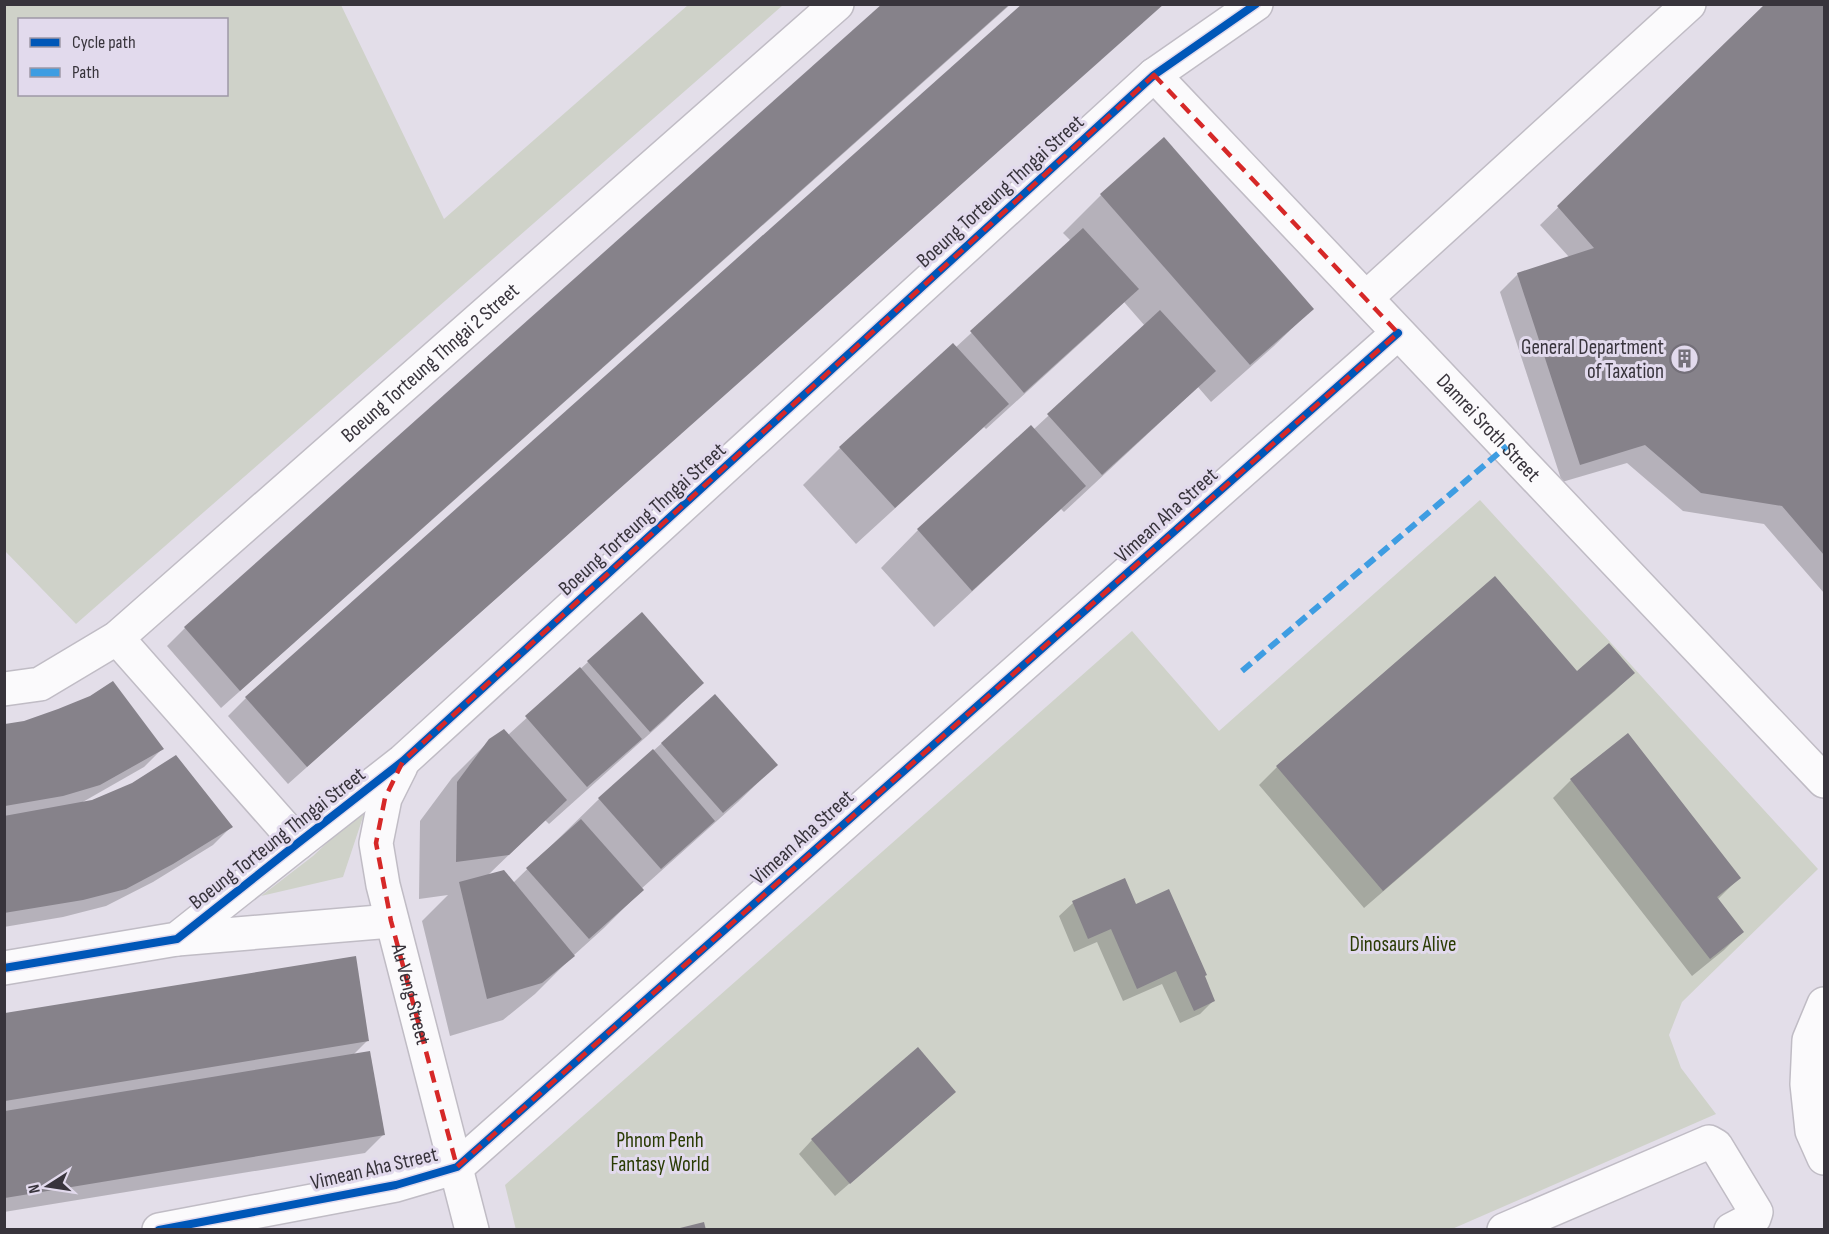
<svg xmlns="http://www.w3.org/2000/svg" width="1829" height="1234" viewBox="0 0 1829 1234" font-family="'Sofia Sans Condensed',sans-serif">
	<style>
		.green { fill: #cfd2c9; fill-rule: evenodd }
		.shadow { fill: #0003 }
		.building { fill: #86828a }
		.lines { fill: none; stroke-linecap: round; stroke-linejoin: round }
		.minor-casing { stroke: #c0bcc5; stroke-width: 36 }
		.minor { stroke: #fbfafc; stroke-width: 33 }
		.quiet { stroke: #3e9de2; stroke-width: 6; stroke-dasharray: 12 6; stroke-linecap: butt }
		.cycleway-casing { stroke: #e2daed; stroke-width: 11 }
		.cycleway { stroke: #0057b8; stroke-width: 8 }
		.marked { fill: none; stroke: #d62828; stroke-width: 4.5; stroke-dasharray: 12 8; stroke-linejoin: round }
		.labels { text-anchor: middle; stroke-width: 6; stroke-linejoin: round; paint-order: stroke }
		.street-label { font-size: 21px; fill: #38343c; stroke: #e2daed }
		.poi-label { font-size: 21px; fill: #38343c; stroke: #e2daed; text-anchor: end }
		.park-label { font-size: 21px; fill: #2a3b04; stroke: #e2daed }
	</style>
	<rect width="100%" height="100%" fill="#e3dee9"/>
	<g class="green">
		<path d="M 5,4 L 341,5 L 444,219 L 688,5 L 783,5 L 76,624 L 5,551 ZM 20,20 L 226,20 L 226,94 L 20,94 Z"/>
		<polygon points="1480,500 1818,869 1682,1002 1669,1035 1681,1068 1716,1114 1452,1229 516,1230 505,1185 1132,631 1219,731"/>
		<polygon points="367,805 343,877 261,896 313,856"/>
	</g>
	<g class="shadow">
		<polygon points="885,4 1011,4 221,708 167,646 185,628"/>
		<polygon points="1162,4 288,784 228,716 246,698"/>
		<polygon points="1768,4 1824,4 1824,593 1764,524 1683,511 1627,463 1562,482 1500,292 1518,274 1569,257 1540,225"/>
		<polygon points="1164,139 1312,309 1274,346 1211,402 1198,387 1064,512 1061,509 934,627 881,568 918,530 1031,427 1033,430 1145,326 1124,302 1099,326 986,429 984,427 856,544 803,485 840,448 955,348 1071,241 1063,233 1101,195"/>
		<polygon points="1495,578 1577,673 1633,673 1615,691 1364,908 1259,785 1277,767"/>
		<polygon points="588,662 702,683 665,720 549,824 545,820 487,876 513,883 599,799 715,696 776,765 738,802 641,889 642,890 604,928 573,956 535,994 503,1020 450,1036 422,921 448,895 419,899 420,821 452,778 490,740 508,735"/>
		<polygon points="25,723 162,749 144,767 81,803 231,827 213,845 153,882 106,906 63,917 4,927 4,726"/>
		<polygon points="1571,780 1739,878 1717,900 1742,932 1724,950 1692,976 1553,798"/>
		<polygon points="1073,903 1136,906 1203,977 1214,1000 1200,1014 1180,1023 1162,984 1123,1001 1097,942 1074,952 1059,916"/>
		<polygon points="354,957 368,1040 353,1055 383,1135 365,1153 4,1212 4,1015"/>
		<polygon points="940,1105 835,1196 799,1154 812,1140"/>
	</g>
	<g class="building">
		<polygon points="882,4 1010,4 240,691 184,627"/>
		<polygon points="1022,4 1164,4 307,767 245,697"/>
		<polygon points="1765,4 1824,4 1824,555 1782,506 1701,493 1645,445 1580,465 1517,273 1594,248 1557,206"/>
		<polygon points="1164,137 1314,309 1250,365 1100,194"/>
		<polygon points="1083,228 1139,289 1024,393 970,331"/>
		<polygon points="1160,310 1216,371 1102,475 1047,414"/>
		<polygon points="953,343 1009,404 895,508 839,447"/>
		<polygon points="1031,425 1086,486 972,591 917,529"/>
		<polygon points="1495,576 1577,671 1609,643 1635,673 1383,891 1276,766"/>
		<polygon points="642,612 704,683 650,732 587,661"/>
		<polygon points="580,667 642,739 587,787 525,716"/>
		<polygon points="113,681 164,749 100,785 63,796 5,806 5,724 24,721 58,709 90,696"/>
		<polygon points="715,694 778,765 723,813 661,743"/>
		<polygon points="504,729 567,800 509,855 456,862 457,782 489,739"/>
		<polygon points="1628,733 1741,878 1717,897 1744,932 1710,959 1570,779"/>
		<polygon points="653,749 715,821 661,869 598,798"/>
		<polygon points="176,755 233,827 173,864 126,889 83,900 4,913 4,816 92,800 132,783"/>
		<polygon points="581,819 644,890 589,939 526,868"/>
		<polygon points="504,870 575,956 542,983 487,999 459,882"/>
		<polygon points="1125,878 1136,904 1169,889 1207,975 1205,976 1215,1001 1194,1011 1176,971 1137,989 1111,929 1088,939 1072,901"/>
		<polygon points="356,956 369,1041 5,1101 5,1013"/>
		<polygon points="918,1047 956,1092 850,1184 811,1139"/>
		<polygon points="370,1051 385,1135 5,1198 5,1111"/>
		<polygon points="704,1222 706,1230 676,1230 676,1229"/>
	</g>
	<g class="lines">
		<defs>
			<g id="minor">
				<path id="s1" d="M 1154,75 L 1824,781"/>
				<polyline points="1366,298 1689,4"/>
				<polyline points="117,638 298,843"/>
				<path id="s2" d="M 4,689 L 40,684 L 117,638 L 837,4"/>
				<path id="s3" d="M 401,766 L 385,798 L 376,843 L 383,885 L 472,1230"/>
				<polyline points="177,939 391,921"/>
				<polyline points="4,968 177,939 298,843 403,761 1154,75 1256,4"/>
				<polyline points="1824,1004 1809,1040 1807,1084 1812,1131 1824,1158"/>
				<polyline points="159,1230 396,1185 457,1167 1398,333"/>
				<polyline points="1504,1230 1709,1142 1716,1146 1756,1212 1754,1218 1731,1230"/>
			</g>
		</defs>
		<use href="#minor" class="minor-casing"/>
		<use href="#minor" class="minor"/>
		<polyline class="quiet" points="1242,671 1507,446"/>
		<defs>
			<g id="cycleway">
				<polyline points="4,968 177,939 298,843 403,761 1154,75 1256,4"/>
				<polyline points="159,1230 396,1185 457,1167 1398,333"/>
			</g>
		</defs>
		<use href="#cycleway" class="cycleway-casing"/>
		<use href="#cycleway" class="cycleway"/>
	</g>
	<path class="marked" d="M 1154,75 L 1398,333 L 457,1167 L 391,921 L 376,843 L 385,798 L 403,761 Z"/>
	<defs>
		<symbol id="building-ring" viewBox="-11 -11 22 22"><circle r="9.5" fill="#e2daed" stroke="#747079" stroke-width="1.5"/><path d="M-4-6H4V6H1V3H-1V6H-4ZM-2.5-4.3h1.7v1.8h-1.7ZM.8-4.3h1.7v1.8H.8ZM-2.5-1h1.7V.8h-1.7ZM.8-1h1.7V.8H.8Z" fill="#747079"/></symbol>
	</defs>
	<g fill-rule="evenodd">
		<use href="#building-ring" x="1668" y="342" width="33" height="33"/>
	</g>
	<g class="labels">
		<g class="street-label">
			<text transform="translate(1000 191) rotate(-42)" y="7">Boeung Torteung Thngai Street</text>
			<text dy="7" stroke="none"><textPath href="#s2" startOffset="543">Boeung Torteung Thngai 2 Street</textPath></text>
			<text dy="7" stroke="none"><textPath href="#s1" startOffset="486">Damrei Sroth Street</textPath></text>
			<text transform="translate(1166 515) rotate(-42)" y="7">Vimean Aha Street</text>
			<text transform="translate(642 519) rotate(-42)" y="7">Boeung Torteung Thngai Street</text>
			<text transform="translate(802 837) rotate(-42)" y="7">Vimean Aha Street</text>
			<text transform="translate(277 838) rotate(-38)" y="7">Boeung Torteung Thngai Street</text>
			<text dy="7" stroke="none"><textPath href="#s3" startOffset="237">Au Veng Street</textPath></text>
			<text transform="translate(374 1168) rotate(-13)" y="7">Vimean Aha Street</text>
		</g>
		<g class="poi-label">
			<text x="1664" y="354">General Department<tspan x="1664" dy="24">of Taxation</tspan></text>
		</g>
		<g class="park-label">
			<text x="1403" y="951">Dinosaurs Alive</text>
			<text x="660" y="1147">Phnom Penh<tspan x="660" dy="24">Fantasy World</tspan></text>
		</g>
	</g>
	<rect width="1829" height="1234" fill="none" stroke="#38343c" stroke-width="12"/>
	<rect x="18" y="18" width="210" height="78" fill="#e2daed" stroke="#9e98a6" stroke-width="1.5"/>
	<rect x="30" y="38" width="30" height="9" fill="#0057b8" stroke="#9e98a6" stroke-width="1.5"/>
	<text x="72" y="48" font-size="18" fill="#38343c">Cycle path</text>
	<rect x="30" y="68" width="30" height="9" fill="#3e9de2" stroke="#9e98a6" stroke-width="1.5"/>
	<text x="72" y="78" font-size="18" fill="#38343c">Path</text>
	<g transform="translate(48 1186) rotate(258)" stroke="#e2daed" stroke-width="4.5" paint-order="stroke">
	<path d="M0-4.5L10 22L0 15L-10 22Z" fill="#38343c"/>
	<text y="-9" font-size="16" font-weight="bold" text-anchor="middle" fill="#38343c">N</text>
	</g>
</svg>
